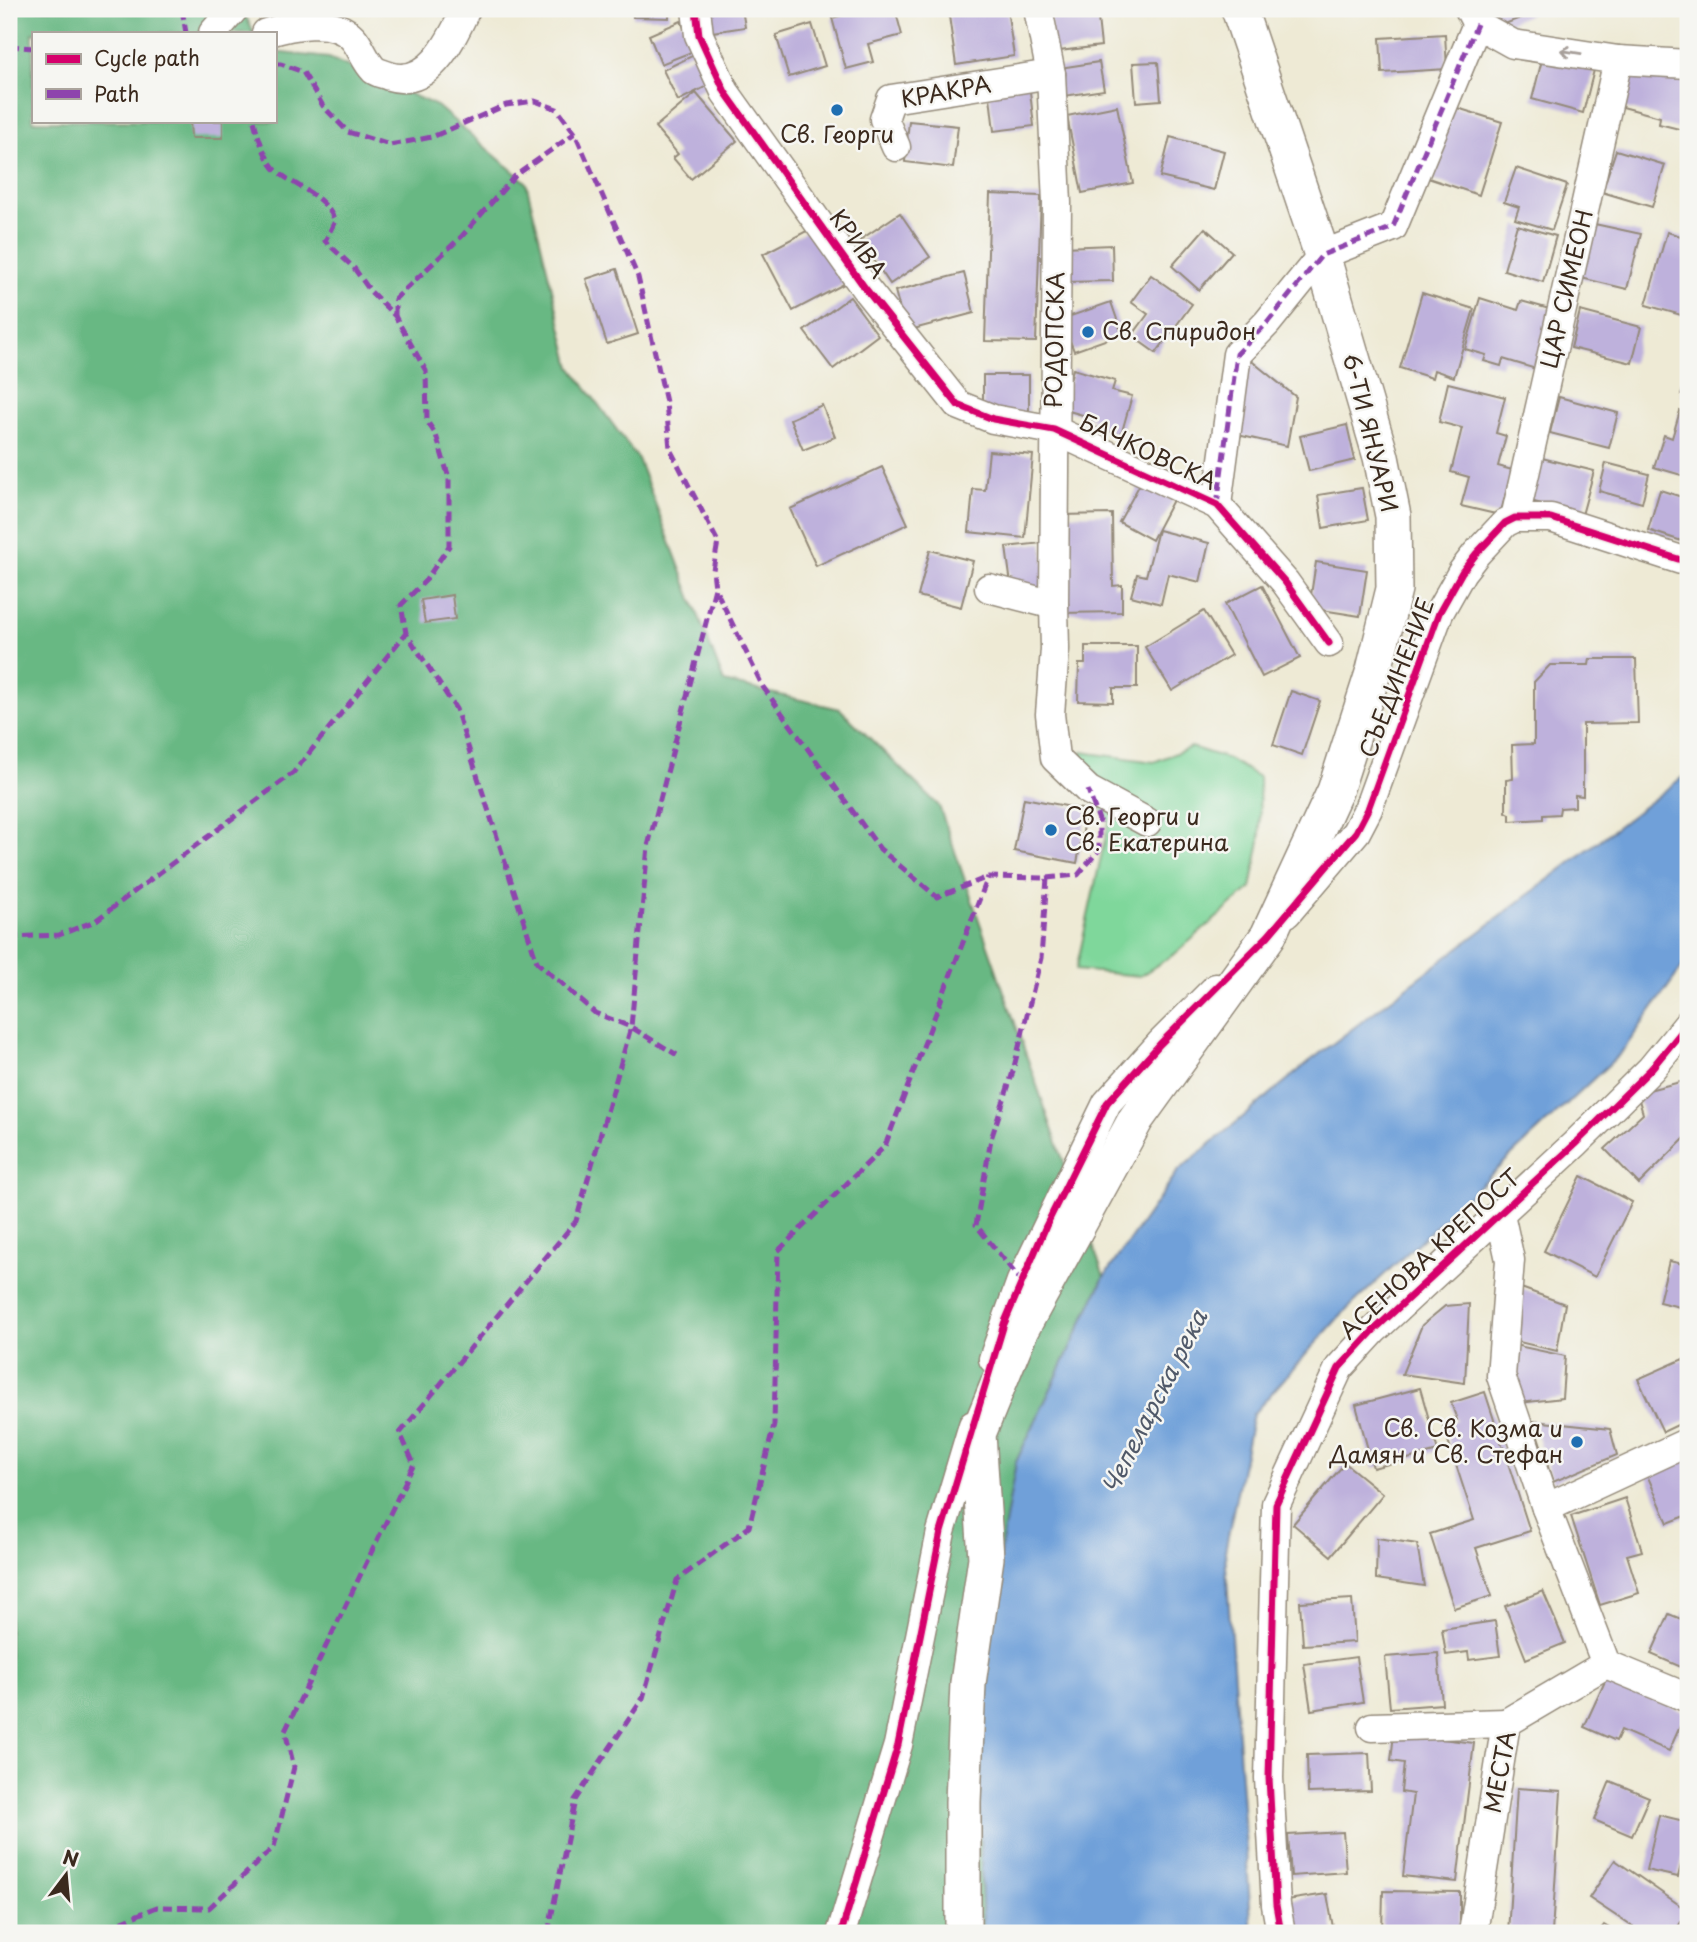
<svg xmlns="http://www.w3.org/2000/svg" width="1697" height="1942" viewBox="0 0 1697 1942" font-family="'Playpen Sans',sans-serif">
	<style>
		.green { fill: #7fd79b; stroke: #5d805c; stroke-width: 2 }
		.forest { fill: #67b883; stroke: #517150; stroke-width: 2 }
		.water { fill: #6fa0d9; stroke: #55657c; stroke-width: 2 }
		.building { fill: #beb1dc }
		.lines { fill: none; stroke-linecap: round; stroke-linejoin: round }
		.minor-casing { stroke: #948a7a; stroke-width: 31 }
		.major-casing { stroke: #948a7a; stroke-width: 38 }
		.minor { stroke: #fff; stroke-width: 28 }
		.major { stroke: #fff; stroke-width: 35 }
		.quiet { stroke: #8e44ad; stroke-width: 5; stroke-dasharray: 10 5; stroke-linecap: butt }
		.cycleway-casing { stroke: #f6f6f2; stroke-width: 11 }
		.cycleway { stroke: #d6006c; stroke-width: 7 }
		.oneway { stroke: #a79f9a }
		.poi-dot { fill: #1f6fb2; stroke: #f6f6f2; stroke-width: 2.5 }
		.labels { text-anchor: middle; stroke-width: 5; stroke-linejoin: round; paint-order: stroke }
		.street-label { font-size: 23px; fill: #3b2a1e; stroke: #f6f6f2 }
		.poi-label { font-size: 23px; fill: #3b2a1e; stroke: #f6f6f2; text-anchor: start }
		.water-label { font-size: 24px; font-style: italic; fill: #505969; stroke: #f6f6f2 }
	</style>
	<rect width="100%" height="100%" fill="#f6f6f2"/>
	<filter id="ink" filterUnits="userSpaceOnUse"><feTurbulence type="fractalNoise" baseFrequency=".0143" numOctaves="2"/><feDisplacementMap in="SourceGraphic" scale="14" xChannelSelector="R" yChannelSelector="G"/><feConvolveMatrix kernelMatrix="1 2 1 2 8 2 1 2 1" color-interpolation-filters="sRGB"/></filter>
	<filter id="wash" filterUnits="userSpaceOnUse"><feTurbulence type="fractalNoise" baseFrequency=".00686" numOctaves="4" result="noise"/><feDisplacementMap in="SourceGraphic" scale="28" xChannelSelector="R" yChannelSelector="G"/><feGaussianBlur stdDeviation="1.57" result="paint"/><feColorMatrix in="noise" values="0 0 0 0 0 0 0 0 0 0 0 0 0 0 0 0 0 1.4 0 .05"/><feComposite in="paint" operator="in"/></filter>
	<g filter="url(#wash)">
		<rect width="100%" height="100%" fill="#eeead5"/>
		<polygon class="green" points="1191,747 1228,759 1259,777 1260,841 1251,888 1176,953 1140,976 1076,970 1109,821 1076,770 1082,752 1154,762"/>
		<polygon class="forest" points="9,9 242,9 254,33 33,33 33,121 275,121 275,52 329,58 437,106 526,182 571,367 638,459 724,682 840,709 939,806 1104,1277 1016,1462 976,1692 983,1933 9,1933"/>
		<polygon class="water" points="1688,773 1688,959 1621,1053 1339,1317 1253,1414 1225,1551 1252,1933 983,1933 976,1692 1016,1462 1104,1277 1178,1171 1310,1061"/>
		<g id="blocks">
			<g class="building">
				<polygon points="633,9 669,9 669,18 633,17"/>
				<polygon points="708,9 742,9 745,27 712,32"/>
				<polygon points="867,9 895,9 902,35 868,44 873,62 846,69 832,18"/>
				<polygon points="948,9 1007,9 1014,56 956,65"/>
				<polygon points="1051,9 1097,9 1101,46 1050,52"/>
				<polygon points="1481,9 1529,9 1531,14 1489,30"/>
				<polygon points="681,21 694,51 661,64 649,35"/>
				<polygon points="812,24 825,66 789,77 776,35"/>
				<polygon points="1445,34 1447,69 1382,73 1380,38"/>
				<polygon points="696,54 711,84 678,101 663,70"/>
				<polygon points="1543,56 1594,70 1583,113 1532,99"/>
				<polygon points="1099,62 1104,90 1057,97 1053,69"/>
				<polygon points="1158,62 1161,100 1136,102 1133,63"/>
				<polygon points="1630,63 1688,77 1687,131 1659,124 1660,117 1619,106"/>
				<polygon points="1029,83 1034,126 994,131 989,88"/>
				<polygon points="696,93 737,141 691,179 673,158 678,154 655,127"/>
				<polygon points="1117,106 1133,183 1082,193 1067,116"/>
				<polygon points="1451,106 1502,122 1479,195 1428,178"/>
				<polygon points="190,121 223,121 223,138 191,138"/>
				<polygon points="909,121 958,126 953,168 905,162"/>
				<polygon points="1170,137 1224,151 1214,190 1160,177"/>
				<polygon points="1616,150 1665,165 1652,207 1602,192"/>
				<polygon points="1516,168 1567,185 1552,230 1515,219 1519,207 1504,202"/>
				<polygon points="990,194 1041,196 1036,342 985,341"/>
				<polygon points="900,213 930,257 890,284 860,240"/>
				<polygon points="1590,223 1641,234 1627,289 1577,277"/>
				<polygon points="1517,225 1556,236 1543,282 1504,270"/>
				<polygon points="814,227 844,284 793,311 763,254"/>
				<polygon points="1205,228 1232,252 1199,290 1172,266"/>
				<polygon points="1667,232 1688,238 1688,317 1646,305"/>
				<polygon points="1112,245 1113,281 1065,282 1064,247"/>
				<polygon points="617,269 638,334 607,344 586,279"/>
				<polygon points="964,273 974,313 906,331 895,291"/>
				<polygon points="1151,275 1192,304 1156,353 1132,336 1148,314 1131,302"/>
				<polygon points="1422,293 1474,309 1454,377 1434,370 1432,378 1400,368"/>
				<polygon points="850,297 878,335 833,369 804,331"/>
				<polygon points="1480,298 1518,310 1521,301 1553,310 1536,369 1503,359 1501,366 1484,361 1486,355 1465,349"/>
				<polygon points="1111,302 1122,334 1074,351 1062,319"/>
				<polygon points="1580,311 1641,327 1632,363 1571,348"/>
				<polygon points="1248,358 1296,397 1287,446 1233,434"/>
				<polygon points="1073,369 1115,381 1112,391 1132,396 1121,435 1090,426 1093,418 1062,409"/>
				<polygon points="1688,374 1688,397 1681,395"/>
				<rect x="983" y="375" width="46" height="37"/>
				<polygon points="1448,383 1505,397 1496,433 1506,436 1498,466 1512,470 1500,515 1461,506 1469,477 1451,472 1462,428 1439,422"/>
				<polygon points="1559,397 1618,413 1609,448 1550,433"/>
				<polygon points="822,405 835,437 803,450 790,419"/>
				<polygon points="1680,411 1688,414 1688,477 1654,467 1664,435 1672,438"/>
				<polygon points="1347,425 1355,460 1309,471 1300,436"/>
				<polygon points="989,451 1033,455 1025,538 969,532 973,489 985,490"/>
				<polygon points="1538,457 1594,471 1582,515 1527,500"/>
				<polygon points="1606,463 1649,474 1642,503 1599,491"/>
				<polygon points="882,467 908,524 816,566 790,509"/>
				<polygon points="1141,482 1173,500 1152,540 1119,522"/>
				<polygon points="1362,488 1368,520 1323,528 1318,495"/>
				<polygon points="1660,490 1688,499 1688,543 1648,530"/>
				<polygon points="1112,514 1113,586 1122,585 1122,612 1059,613 1059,515"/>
				<polygon points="1158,530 1209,543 1200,582 1168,574 1161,604 1131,596 1137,574 1146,576"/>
				<polygon points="1042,543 1048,588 1012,592 1006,547"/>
				<polygon points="930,550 973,561 961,607 918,596"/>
				<polygon points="1316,562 1367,570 1360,616 1309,608"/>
				<polygon points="1262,585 1300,658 1262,677 1225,604"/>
				<polygon points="452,595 455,619 425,623 421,600"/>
				<polygon points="1204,611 1231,655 1172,691 1145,647"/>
				<polygon points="1085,646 1137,646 1137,688 1113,688 1113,702 1078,701 1079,664 1085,664"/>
				<polygon points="1590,659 1636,659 1638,723 1583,724 1583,796 1575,795 1575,807 1560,808 1559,814 1543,815 1543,819 1510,821 1510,814 1506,812 1506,780 1513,779 1512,745 1534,744 1534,682 1550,665 1589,665"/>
				<polygon points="1291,691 1320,701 1302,755 1273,745"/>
				<polygon points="1024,798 1087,810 1077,863 1014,851"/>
				<polygon points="1688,1080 1688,1135 1639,1184 1605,1149 1643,1114 1637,1093"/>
				<polygon points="1581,1176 1632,1202 1595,1277 1544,1251"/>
				<polygon points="1669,1261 1688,1265 1688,1309 1659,1302"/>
				<polygon points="1521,1288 1565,1304 1557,1351 1515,1341"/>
				<polygon points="1469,1304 1465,1383 1402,1374 1422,1325 1445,1306"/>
				<polygon points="1514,1345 1565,1356 1562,1398 1520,1403 1512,1378"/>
				<polygon points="1683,1359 1688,1370 1688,1420 1663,1432 1638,1379"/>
				<polygon points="1420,1388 1438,1451 1373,1468 1356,1405"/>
				<polygon points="1485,1392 1530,1531 1476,1548 1492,1596 1454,1608 1430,1534 1474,1520 1443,1425 1457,1420 1451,1403"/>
				<polygon points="1533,1421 1610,1429 1617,1455 1553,1482"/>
				<polygon points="1688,1449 1688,1515 1668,1523 1644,1468"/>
				<polygon points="1345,1463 1383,1494 1331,1556 1293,1524"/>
				<polygon points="1625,1498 1642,1551 1627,1555 1639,1593 1600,1605 1571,1516"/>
				<polygon points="1377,1538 1417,1544 1424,1586 1376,1579"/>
				<polygon points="1543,1591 1565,1643 1526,1659 1505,1606"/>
				<polygon points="1352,1599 1355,1642 1303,1645 1300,1602"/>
				<polygon points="1688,1604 1688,1670 1651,1654 1669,1614 1681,1619"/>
				<polygon points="1495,1621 1500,1656 1469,1660 1468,1652 1446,1655 1442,1629"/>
				<polygon points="1438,1653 1442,1704 1390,1708 1385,1657"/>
				<polygon points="1356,1657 1363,1702 1311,1710 1304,1664"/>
				<polygon points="1607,1677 1686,1713 1669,1751 1621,1730 1616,1741 1584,1727"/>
				<polygon points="1394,1733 1474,1743 1457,1882 1403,1876 1413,1794 1401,1792 1404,1763 1391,1761"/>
				<polygon points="1369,1753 1371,1791 1308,1793 1307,1755"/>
				<polygon points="1610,1781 1649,1797 1632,1836 1594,1820"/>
				<polygon points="1517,1788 1561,1791 1552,1933 1508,1933"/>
				<polygon points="1659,1815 1688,1822 1688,1836 1678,1877 1646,1870"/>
				<polygon points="1343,1832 1346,1872 1291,1876 1288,1835"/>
				<polygon points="1615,1860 1688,1911 1674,1933 1642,1933 1589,1898"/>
				<polygon points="1383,1891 1460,1892 1460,1933 1382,1933"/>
				<polygon points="1327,1894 1334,1933 1293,1933 1287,1900"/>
				<polygon points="1604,1925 1617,1933 1598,1933"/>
			</g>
		</g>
	</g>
	<g filter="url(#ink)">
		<use href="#blocks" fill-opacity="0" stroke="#948a7a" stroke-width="2"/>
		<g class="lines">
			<defs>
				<g id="minor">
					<polyline points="696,9 699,35 725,92 865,288 958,405 993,419 1054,430 1217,505 1285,582 1329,643"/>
					<polyline points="1038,9 1051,74 1057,203 1054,605 1055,649 1050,714 1055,758 1088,790 1147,822"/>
					<polyline points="1469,9 1477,24 1513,44 1618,60 1688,64"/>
					<polyline points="213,33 234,9"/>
					<path d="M 266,33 C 291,25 333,16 353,38 C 361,47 365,61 374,70 C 378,73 384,74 389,76 C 430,89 452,38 466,9"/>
					<polyline points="896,147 884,119 891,99 1051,74"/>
					<polyline points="1217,505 1237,354 1267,323 1322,255 1393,227 1477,24"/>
					<polyline points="1515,518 1618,60"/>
					<polyline points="989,588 1054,605"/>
					<polyline points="1287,913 1356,832 1368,809 1439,613 1462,572 1476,554 1505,523 1515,518 1551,518 1681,560 1688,559"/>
					<polyline points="1500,1214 1510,1260 1501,1376 1546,1508 1606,1664 1688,1698"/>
					<polyline points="993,1359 1021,1281 1107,1103 1160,1044 1216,988"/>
					<polyline points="1546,1508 1688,1442"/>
					<polyline points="1372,1727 1506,1723"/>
					<polyline points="841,1933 898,1745 941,1532 973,1425"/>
					<polyline points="1281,1933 1276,1905 1269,1778 1276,1504 1339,1368 1373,1331 1575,1144 1651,1069 1688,1024"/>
					<polyline points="1473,1933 1506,1723 1606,1664"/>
				</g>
				<polyline id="major" points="963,1933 963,1802 968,1683 986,1558 978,1434 1020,1331 1136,1119 1268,936 1335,791 1374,670 1394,589 1393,516 1381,457 1322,255 1239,9"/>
			</defs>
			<use href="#minor" class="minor-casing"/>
			<use href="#major" class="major-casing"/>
			<use href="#minor" class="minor"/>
			<use href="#major" class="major"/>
			<g class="quiet">
				<polyline points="182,9 186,33"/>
				<polyline points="9,46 33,48"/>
				<polyline points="275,64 281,64 303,72 323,106 348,132 390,145 432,137 506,105 535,101 557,109 575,133 638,277 666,402 670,449 718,542 713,570 715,588"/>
				<path d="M 254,121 C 258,136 265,160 277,171 C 297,188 325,195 335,221 L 325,241 L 354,268 L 371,292 L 395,316 L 426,371 L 427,421 L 436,435 L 449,478 L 449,546 L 426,580 L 401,605 L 406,633 L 456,709 L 537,962 L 595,1013 L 631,1027 L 677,1055"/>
				<polyline points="395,316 395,299 462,236 515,176 575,133"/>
				<polyline points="1217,505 1237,354 1267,323 1322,255 1393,227 1477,24"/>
				<polyline points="1047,878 1078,875 1099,850 1099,820 1088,790"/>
				<polyline points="9,937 59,935 95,921 293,773 406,633"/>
				<polyline points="93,1933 157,1907 209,1908 274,1847 294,1767 285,1731 414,1464 400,1433 576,1221 631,1027 648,846 715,588 763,687 880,849 937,897 988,877 1047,878 1041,958 1012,1075 991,1139 976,1225 1021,1281"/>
				<polyline points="548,1933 575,1800 643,1698 677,1580 749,1527 774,1425 778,1251 885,1146 988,877"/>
			</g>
			<defs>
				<g id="cycleway">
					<polyline points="696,9 699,35 725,92 865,288 958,405 993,419 1054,430 1217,505 1285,582 1329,643"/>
					<polyline points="841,1933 898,1745 941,1532 1004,1324 1046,1226 1107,1103 1160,1044 1268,936 1356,832 1368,809 1439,613 1462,572 1476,554 1505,523 1515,518 1551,518 1681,560 1688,559"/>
					<polyline points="1281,1933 1276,1905 1269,1778 1276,1504 1339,1368 1373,1331 1575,1144 1651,1069 1688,1024"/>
				</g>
			</defs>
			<use href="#cycleway" class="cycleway-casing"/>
			<use href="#cycleway" class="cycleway"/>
		</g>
		<defs><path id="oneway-shaft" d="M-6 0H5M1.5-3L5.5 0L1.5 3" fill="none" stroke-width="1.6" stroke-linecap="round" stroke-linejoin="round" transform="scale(1.75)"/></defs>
		<use class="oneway" href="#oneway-shaft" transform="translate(1571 52) rotate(-171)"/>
	</g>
	<g class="poi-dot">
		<circle cx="837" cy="110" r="7"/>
		<circle cx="1088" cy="332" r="7"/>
		<circle cx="1051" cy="830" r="7"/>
		<circle cx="1577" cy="1442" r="7"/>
	</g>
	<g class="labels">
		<g class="street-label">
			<text transform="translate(946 92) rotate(-10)" y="8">КРАКРА</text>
			<text transform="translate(858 244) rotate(54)" y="8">КРИВА</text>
			<text transform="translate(1567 289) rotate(-77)" y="8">ЦАР СИМЕОН</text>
			<text transform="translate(1055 340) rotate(-89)" y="8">РОДОПСКА</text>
			<text transform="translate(1370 433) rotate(76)" y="8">6-ТИ ЯНУАРИ</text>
			<text transform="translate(1148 452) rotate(25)" y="8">БАЧКОВСКА</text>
			<text transform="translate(1397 678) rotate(-69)" y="8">СЪЕДИНЕНИЕ</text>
			<text transform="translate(1430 1254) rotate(-43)" y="8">АСЕНОВА КРЕПОСТ</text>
			<text transform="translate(1500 1772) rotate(-79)" y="8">МЕСТА</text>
		</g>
		<g class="poi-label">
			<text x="837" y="143" text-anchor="middle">Св. Георги</text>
			<text x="1102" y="340">Св. Спиридон</text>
			<text x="1065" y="825">Св. Георги и<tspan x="1065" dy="26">Св. Екатерина</tspan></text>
			<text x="1563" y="1437" text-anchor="end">Св. Св. Козма и<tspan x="1563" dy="26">Дамян и Св. Стефан</tspan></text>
		</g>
		<g class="water-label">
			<text transform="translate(1155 1402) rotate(-63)" y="8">Чепеларска река</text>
		</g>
	</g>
	<rect width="1697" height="1942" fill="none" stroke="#f6f6f2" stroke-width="35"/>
	<rect x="32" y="32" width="245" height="91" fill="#f6f6f2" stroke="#aba49d" stroke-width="2"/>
	<rect x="46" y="54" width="35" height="10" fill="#d6006c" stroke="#aba49d" stroke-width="2"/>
	<text x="94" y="66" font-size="21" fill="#3b2a1e">Cycle path</text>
	<rect x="46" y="89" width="35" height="10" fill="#8e44ad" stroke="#aba49d" stroke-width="2"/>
	<text x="94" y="102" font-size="21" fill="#3b2a1e">Path</text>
	<g transform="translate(66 1875) rotate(16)" stroke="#f6f6f2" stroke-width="5" paint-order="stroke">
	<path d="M0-5L12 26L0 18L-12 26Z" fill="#3b2a1e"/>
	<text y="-10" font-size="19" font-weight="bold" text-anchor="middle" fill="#3b2a1e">N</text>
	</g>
</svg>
